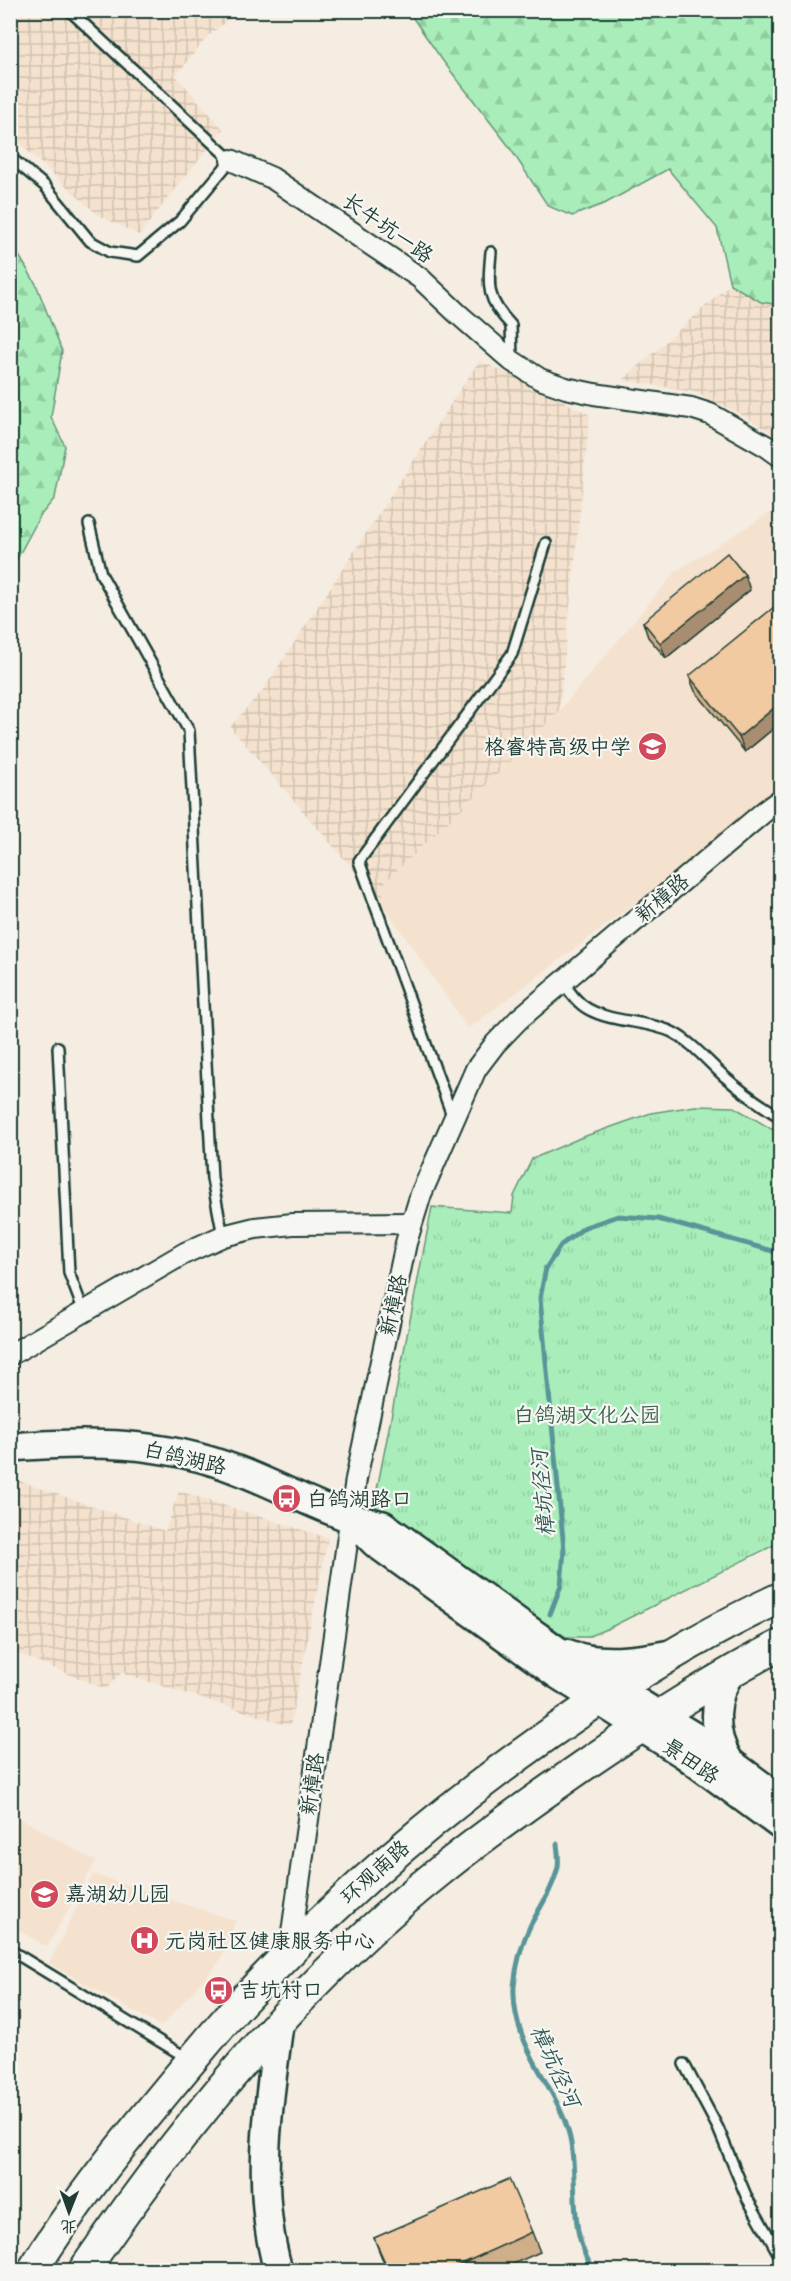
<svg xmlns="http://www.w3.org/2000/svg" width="791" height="2281" viewBox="0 0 791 2281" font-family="Pangolin,'LXGW WenKai TC',sans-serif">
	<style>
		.built { fill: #f4e2ce }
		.industrial { fill: url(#industrial-grid) }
		.forest { fill: url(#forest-firs); stroke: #649677; stroke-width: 1.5 }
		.park { fill: url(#park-tufts); stroke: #649677; stroke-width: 1.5 }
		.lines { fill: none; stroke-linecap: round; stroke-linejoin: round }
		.stream { stroke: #599598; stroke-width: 5 }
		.lane-casing { stroke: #1f3d34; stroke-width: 14 }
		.street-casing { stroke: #1f3d34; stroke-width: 24 }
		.secondary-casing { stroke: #1f3d34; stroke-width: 32 }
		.primary-casing { stroke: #1f3d34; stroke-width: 34 }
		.lane { stroke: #f6f6f2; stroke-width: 9 }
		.street { stroke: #f6f6f2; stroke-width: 20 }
		.secondary { stroke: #f6f6f2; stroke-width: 27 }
		.primary { stroke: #f6f6f2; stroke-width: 30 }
		.wall { fill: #cfae8a; stroke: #1f3d34; stroke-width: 1.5 }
		.shaded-wall { fill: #a98d71; stroke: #1f3d34; stroke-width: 1.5 }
		.building { fill: #f1caa1; stroke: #1f3d34; stroke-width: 1.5 }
		.labels { text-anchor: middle; stroke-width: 4.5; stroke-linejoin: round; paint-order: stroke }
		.street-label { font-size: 21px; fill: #1f3d34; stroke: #f6f6f2 }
		.poi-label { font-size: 21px; fill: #1f3d34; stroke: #f6f6f2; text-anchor: start }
		.park-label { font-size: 21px; fill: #3b604f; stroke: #f6f6f2 }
		.water-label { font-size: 22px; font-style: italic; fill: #325a55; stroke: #f6f6f2 }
	</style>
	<defs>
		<pattern id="industrial-grid" width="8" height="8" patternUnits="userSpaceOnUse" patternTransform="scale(1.5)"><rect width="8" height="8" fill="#f4e2ce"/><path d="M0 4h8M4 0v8" fill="none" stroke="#d1c3b2"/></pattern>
		<pattern id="forest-firs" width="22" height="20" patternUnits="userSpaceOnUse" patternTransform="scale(1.5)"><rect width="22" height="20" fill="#a9eeba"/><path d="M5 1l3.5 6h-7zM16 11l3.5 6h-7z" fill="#91cda0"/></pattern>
		<pattern id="park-tufts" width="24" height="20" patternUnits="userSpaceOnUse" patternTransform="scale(1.5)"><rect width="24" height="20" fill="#a9eeba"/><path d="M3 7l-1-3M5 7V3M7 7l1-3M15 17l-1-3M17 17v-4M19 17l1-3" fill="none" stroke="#91cda0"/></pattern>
	</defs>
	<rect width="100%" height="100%" fill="#f5ede2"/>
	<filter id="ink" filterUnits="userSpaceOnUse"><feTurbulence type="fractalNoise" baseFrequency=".0167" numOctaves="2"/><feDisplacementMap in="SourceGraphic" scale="12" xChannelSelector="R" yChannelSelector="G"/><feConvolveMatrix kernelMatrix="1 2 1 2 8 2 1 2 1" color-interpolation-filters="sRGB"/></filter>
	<g filter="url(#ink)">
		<g class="built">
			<polygon points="771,512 780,512 780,794 468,1029 382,903 385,882 490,782 559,711 675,572"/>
			<polygon points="11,1813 96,1861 47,1947 11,1926"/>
			<polygon points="93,1874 236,1921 220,1961 161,2027 49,1963"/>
		</g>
		<g class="industrial">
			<polygon points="10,11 239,11 207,37 176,76 223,129 139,235 98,215 11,136"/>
			<polygon points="730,284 761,302 780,305 780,438 737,412 694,392 623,380"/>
			<polygon points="479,361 525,381 590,415 559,711 490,782 385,882 382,903 230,727 265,687"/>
			<polygon points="11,1478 165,1531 179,1491 328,1538 290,1726 121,1673 106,1689 11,1651"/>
		</g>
		<g class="forest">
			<polygon points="408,11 780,11 780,305 761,302 730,284 717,228 668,169 606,203 572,216 548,206 508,145 443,61"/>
			<polygon points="11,242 36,284 62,351 51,417 65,446 55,498 40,516 11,570"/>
		</g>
		<polygon class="park" points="695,1106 734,1107 780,1134 780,1542 609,1628 587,1637 566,1637 374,1505 432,1207 512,1213 514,1196 532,1159 580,1138 651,1113"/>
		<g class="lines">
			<g class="stream">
				<polyline points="550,1614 561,1585 564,1550 540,1298 546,1268 561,1245 585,1227 618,1216 658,1219 780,1253"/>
				<path d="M 557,1844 C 558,1851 559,1860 558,1867 C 553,1888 541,1906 531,1924 C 522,1942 516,1966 514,1986 C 511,2048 557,2083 570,2138 C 579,2179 567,2239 595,2270"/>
			</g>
			<defs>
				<g id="lane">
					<polyline points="10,157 45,186 90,241 110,252 138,256 180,221 231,160 69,10"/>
					<path d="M 491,252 C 488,287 486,299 511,325 L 512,358"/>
					<polyline points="89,524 101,574 189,731 212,1179 223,1236"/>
					<path d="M 563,982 C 570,992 577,1003 588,1009 C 613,1023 646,1020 672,1032 C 692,1042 708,1062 725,1077 C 742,1092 761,1105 780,1117"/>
					<polyline points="58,1047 69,1273 84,1312"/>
					<polyline points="453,1118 359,861 512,654 546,543"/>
					<polyline points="10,1950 187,2058"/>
					<polyline points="684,2064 718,2128 747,2198 780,2256"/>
				</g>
				<g id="street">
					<polyline points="231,160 272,178 420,278 457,313 512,361 540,379 566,388 594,394 691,408 710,414 766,446 780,456"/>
					<polyline points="10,1355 185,1253 223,1236 255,1228 293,1224 411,1223"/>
					<polyline points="289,1954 356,1479 406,1243 421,1194 476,1069 495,1044 519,1019 765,811 780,800"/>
				</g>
				<g id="secondary">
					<path d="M 10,1447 C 88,1441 163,1441 237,1470 C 274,1484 309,1503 347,1517 C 358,1521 371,1522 383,1525 L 583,1669 L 700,1740 L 780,1799"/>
					<polyline points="350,1518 375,1543 558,1675 685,1755 780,1825"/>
					<path d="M 566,1653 C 597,1666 639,1660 671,1654"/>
					<path d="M 730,1762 C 711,1734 712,1696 733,1670"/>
					<path d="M 278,2270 C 255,2188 268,2108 279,2025"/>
				</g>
				<g id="primary">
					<path d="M 33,2270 C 72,2206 119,2148 167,2090 C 191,2061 215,2032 240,2004 C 347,1887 470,1785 602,1698 C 660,1661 718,1626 780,1598"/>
					<path d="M 84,2270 C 182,2127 304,1979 440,1871 C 487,1833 537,1798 586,1764 C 649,1721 712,1680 780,1645"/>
				</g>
			</defs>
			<use href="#lane" class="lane-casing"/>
			<use href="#street" class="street-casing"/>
			<use href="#secondary" class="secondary-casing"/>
			<use href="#primary" class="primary-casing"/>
			<use href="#lane" class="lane"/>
			<use href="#street" class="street"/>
			<use href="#secondary" class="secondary"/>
			<use href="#primary" class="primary"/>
		</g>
		<g class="wall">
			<polygon points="750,590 666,658 648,637 643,622"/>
			<polygon points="780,616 780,723 745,752 695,691 689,676"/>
			<polygon points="532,2232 540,2252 497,2271 387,2271 374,2238"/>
		</g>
		<g class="shaded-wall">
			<polygon points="745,575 750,590 666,658 660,643"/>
			<polygon points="780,703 780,723 745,752 739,737"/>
		</g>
		<g class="building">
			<polygon points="727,553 745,575 660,643 643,622"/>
			<polygon points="774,607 780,616 780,703 739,737 689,676"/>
			<polygon points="509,2179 532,2232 446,2271 389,2271 374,2238"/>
		</g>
	</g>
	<defs>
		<symbol id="school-disc" viewBox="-11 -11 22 22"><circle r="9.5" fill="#d1495b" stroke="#f6f6f2"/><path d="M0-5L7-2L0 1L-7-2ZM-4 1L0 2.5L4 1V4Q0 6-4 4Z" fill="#fff"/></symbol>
		<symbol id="bus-disc" viewBox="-11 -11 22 22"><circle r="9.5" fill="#d1495b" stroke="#f6f6f2"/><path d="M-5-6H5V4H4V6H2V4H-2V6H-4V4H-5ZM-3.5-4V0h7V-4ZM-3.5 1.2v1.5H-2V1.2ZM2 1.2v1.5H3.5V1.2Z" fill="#fff"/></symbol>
		<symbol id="hospital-disc" viewBox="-11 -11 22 22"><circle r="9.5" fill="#d1495b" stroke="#f6f6f2"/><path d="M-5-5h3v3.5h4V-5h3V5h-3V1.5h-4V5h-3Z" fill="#fff"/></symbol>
	</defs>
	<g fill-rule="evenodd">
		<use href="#school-disc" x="636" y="730" width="33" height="33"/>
		<use href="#bus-disc" x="270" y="1482" width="33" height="33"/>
		<use href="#school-disc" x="28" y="1878" width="33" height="33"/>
		<use href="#hospital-disc" x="128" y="1924" width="33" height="33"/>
		<use href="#bus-disc" x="202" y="1974" width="33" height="33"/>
	</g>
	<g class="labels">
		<g class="street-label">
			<text transform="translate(388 228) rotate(35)" y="7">长牛坑一路</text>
			<text transform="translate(662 898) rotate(-40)" y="7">新樟路</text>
			<text transform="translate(393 1305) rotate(-78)" y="7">新樟路</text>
			<text transform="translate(185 1458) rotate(13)" y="7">白鸽湖路</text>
			<text transform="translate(691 1761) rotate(34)" y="7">景田路</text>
			<text transform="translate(312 1784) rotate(-82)" y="7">新樟路</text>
			<text transform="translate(375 1872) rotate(-42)" y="7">环观南路</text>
		</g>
		<g class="poi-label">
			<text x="631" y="754" text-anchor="end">格睿特高级中学</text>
			<text x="307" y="1506">白鸽湖路口</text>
			<text x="65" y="1901">嘉湖幼儿园</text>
			<text x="165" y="1948">元岗社区健康服务中心</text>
			<text x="239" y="1997">吉坑村口</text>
		</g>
		<g class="park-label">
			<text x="587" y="1422">白鸽湖文化公园</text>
		</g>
		<g class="water-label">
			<text transform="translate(542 1493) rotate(-95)" y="8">樟坑径河</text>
			<text transform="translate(556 2066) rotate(65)" y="8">樟坑径河</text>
		</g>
	</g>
	<rect width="791" height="2281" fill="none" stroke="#f6f6f2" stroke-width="36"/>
	<rect x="18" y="18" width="755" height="2245" fill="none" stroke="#1f3d34" stroke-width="2" filter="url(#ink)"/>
	<g transform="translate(69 2212) rotate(181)" stroke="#f6f6f2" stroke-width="4.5" paint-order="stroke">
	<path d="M0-4.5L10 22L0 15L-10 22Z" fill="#1f3d34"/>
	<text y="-9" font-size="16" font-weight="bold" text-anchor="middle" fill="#1f3d34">北</text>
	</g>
</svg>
